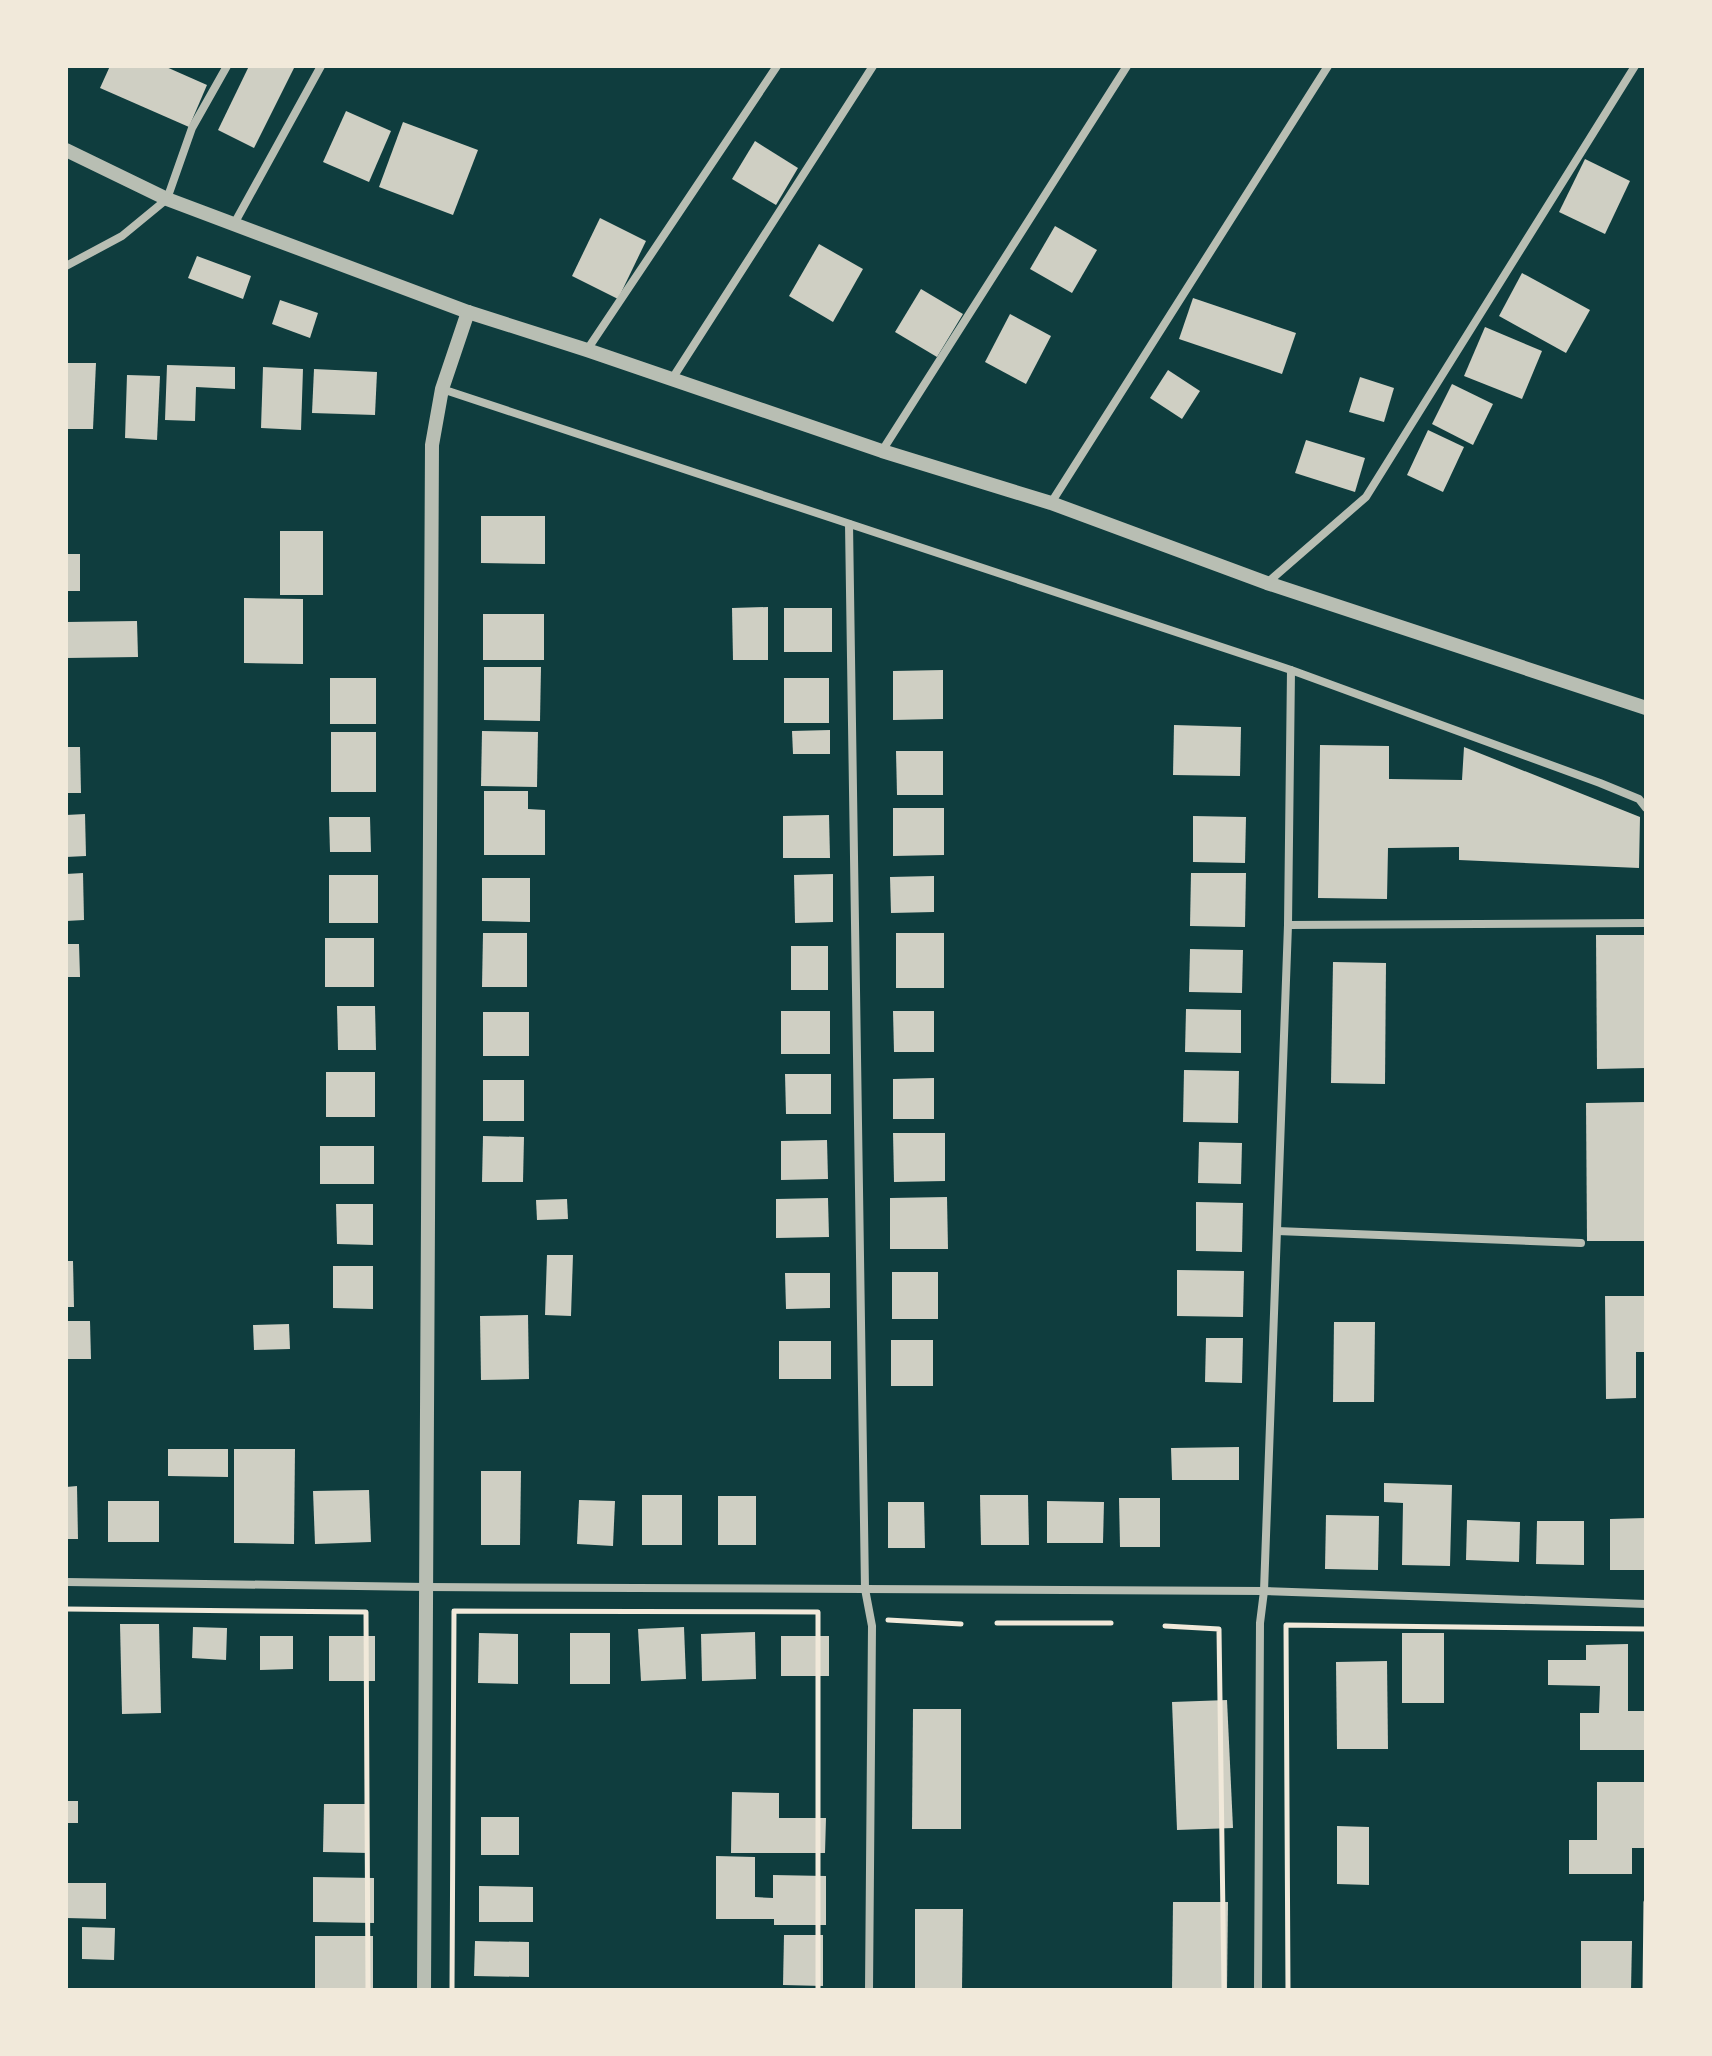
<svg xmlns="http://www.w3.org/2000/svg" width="1712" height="2056" viewBox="0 0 1712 2056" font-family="'DejaVu Sans',sans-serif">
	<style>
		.building { fill: #cfcfc3 }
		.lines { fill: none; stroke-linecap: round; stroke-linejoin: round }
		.path { stroke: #f1e9da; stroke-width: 5 }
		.minor { stroke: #b8beb3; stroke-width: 8 }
		.tertiary { stroke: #b8beb3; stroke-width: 14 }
	</style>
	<rect width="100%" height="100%" fill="#0f3d3e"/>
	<g class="building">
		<polygon points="110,66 164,66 207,85 189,127 100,88"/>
		<polygon points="249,66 295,66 254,148 218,130"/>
		<polygon points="346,111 391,131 369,182 323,162"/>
		<polygon points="403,122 478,150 453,215 379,187"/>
		<polygon points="755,141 798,168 776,205 732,179"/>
		<polygon points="1585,159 1630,181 1605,234 1559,212"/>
		<polygon points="600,218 646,241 618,299 572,276"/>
		<polygon points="1055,226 1097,250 1072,293 1030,269"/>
		<polygon points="819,244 863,269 833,322 789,296"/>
		<polygon points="197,256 251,276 243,299 188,278"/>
		<polygon points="1522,273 1590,310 1566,353 1499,316"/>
		<polygon points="921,289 963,314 937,357 895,332"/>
		<polygon points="1193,298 1296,333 1282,374 1179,339"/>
		<polygon points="280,300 318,313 310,338 272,324"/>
		<polygon points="1010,314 1051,336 1026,384 985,362"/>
		<polygon points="1485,327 1542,351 1522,399 1464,376"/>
		<polygon points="66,363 96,363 93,429 66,429"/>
		<polygon points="167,365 235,367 235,389 196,387 195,421 165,420"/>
		<polygon points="263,367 303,369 301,430 261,428"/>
		<polygon points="314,369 377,372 375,415 312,413"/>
		<polygon points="1168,370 1200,391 1182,419 1150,398"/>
		<polygon points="127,375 160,376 157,440 125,438"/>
		<polygon points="1360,377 1394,388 1384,422 1349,412"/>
		<polygon points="1452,384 1493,404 1473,445 1432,424"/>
		<polygon points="1428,430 1464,447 1443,492 1407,475"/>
		<polygon points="1306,440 1365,458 1355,492 1295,473"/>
		<polygon points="481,516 545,516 545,564 481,563"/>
		<rect x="280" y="531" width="43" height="64"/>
		<rect x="66" y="554" width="14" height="37"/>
		<polygon points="244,598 303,599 303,664 244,663"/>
		<polygon points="768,607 768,660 733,660 732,608"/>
		<rect x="784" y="608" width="48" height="44"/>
		<rect x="483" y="614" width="61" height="46"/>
		<polygon points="137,621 138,657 66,658 66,622"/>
		<polygon points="484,667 541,667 540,721 484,720"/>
		<polygon points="943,670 943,719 893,720 893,671"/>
		<rect x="330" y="678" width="46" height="46"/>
		<rect x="784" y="678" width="45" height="45"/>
		<polygon points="1174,725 1241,727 1240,776 1173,775"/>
		<polygon points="830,730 830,754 793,754 792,731"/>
		<polygon points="482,731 538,732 537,787 481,786"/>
		<rect x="331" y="732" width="45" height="60"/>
		<polygon points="1320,745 1389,746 1389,779 1462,780 1464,747 1640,817 1639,868 1459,860 1459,847 1388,848 1387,899 1318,898"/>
		<polygon points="66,747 80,747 81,793 66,793"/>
		<polygon points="896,751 943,751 943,795 897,795"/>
		<polygon points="484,791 528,791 528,809 545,810 545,855 484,855"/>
		<polygon points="893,808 944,808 944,855 893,856"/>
		<polygon points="85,814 86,856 66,857 66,815"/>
		<polygon points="829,815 830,858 783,858 783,816"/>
		<polygon points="1193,816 1246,817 1245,863 1193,862"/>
		<polygon points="329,817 370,817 371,852 330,852"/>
		<polygon points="83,873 84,920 66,921 66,874"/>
		<polygon points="1191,873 1246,873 1245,927 1190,926"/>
		<polygon points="833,874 833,922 795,923 794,875"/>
		<rect x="329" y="875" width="49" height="48"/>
		<polygon points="934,876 934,912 891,913 890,877"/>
		<polygon points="482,878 530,878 530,922 482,921"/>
		<polygon points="483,933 527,933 527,987 482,987"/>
		<rect x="896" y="933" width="48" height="55"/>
		<polygon points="1596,935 1646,935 1646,1068 1597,1069"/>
		<rect x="325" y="938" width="49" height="49"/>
		<polygon points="66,944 79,944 80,977 66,977"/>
		<rect x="791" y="946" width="37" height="44"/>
		<polygon points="1190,949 1243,950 1242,993 1189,992"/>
		<polygon points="1333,962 1386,963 1385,1084 1331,1083"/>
		<polygon points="337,1006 375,1006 376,1050 338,1050"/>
		<polygon points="1186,1009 1241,1010 1241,1053 1185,1052"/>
		<rect x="781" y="1011" width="49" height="43"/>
		<polygon points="893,1011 934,1011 934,1052 894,1052"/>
		<rect x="483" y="1012" width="46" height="44"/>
		<polygon points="1184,1070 1239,1071 1238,1123 1183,1122"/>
		<rect x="326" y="1072" width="49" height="45"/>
		<polygon points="785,1074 831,1074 831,1114 786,1114"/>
		<polygon points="934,1078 934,1119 893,1119 893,1079"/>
		<rect x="483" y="1080" width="41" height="41"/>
		<polygon points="1646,1102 1646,1241 1587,1241 1586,1103"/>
		<polygon points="893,1133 945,1133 945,1181 894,1182"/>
		<polygon points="483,1136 524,1137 523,1182 482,1182"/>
		<polygon points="827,1140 828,1179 781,1180 781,1141"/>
		<polygon points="1199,1142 1242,1143 1241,1184 1198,1183"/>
		<rect x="320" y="1146" width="54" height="38"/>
		<polygon points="947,1197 948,1249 890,1249 890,1198"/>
		<polygon points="828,1198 829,1237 776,1238 776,1199"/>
		<polygon points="567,1199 568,1219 537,1220 536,1200"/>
		<polygon points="1196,1202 1243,1203 1242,1252 1196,1251"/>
		<polygon points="336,1204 373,1204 373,1245 337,1244"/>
		<polygon points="547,1255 573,1255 571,1316 545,1315"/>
		<polygon points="66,1261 73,1261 74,1307 66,1307"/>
		<polygon points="333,1266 373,1266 373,1309 333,1308"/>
		<polygon points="1177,1270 1244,1271 1243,1317 1177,1316"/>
		<rect x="892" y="1272" width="46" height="47"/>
		<polygon points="785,1273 830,1273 830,1308 786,1309"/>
		<polygon points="1605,1296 1646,1296 1646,1352 1636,1352 1636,1398 1606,1399"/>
		<polygon points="528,1315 529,1379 481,1380 480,1316"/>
		<polygon points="66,1321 90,1321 91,1359 66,1359"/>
		<polygon points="1334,1322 1375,1322 1374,1402 1333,1402"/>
		<polygon points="289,1324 290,1349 254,1350 253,1325"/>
		<polygon points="1206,1338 1243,1338 1242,1383 1205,1382"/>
		<rect x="891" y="1340" width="42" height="46"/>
		<rect x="779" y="1341" width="52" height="38"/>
		<polygon points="1239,1447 1239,1480 1172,1480 1171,1448"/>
		<polygon points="168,1449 228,1449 228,1477 168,1476"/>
		<polygon points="234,1449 295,1449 294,1544 234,1543"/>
		<polygon points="481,1471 521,1471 520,1545 481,1545"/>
		<polygon points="1384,1483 1452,1485 1450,1566 1402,1565 1403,1503 1384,1502"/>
		<polygon points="77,1486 78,1539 66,1539 66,1487"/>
		<polygon points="369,1490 371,1542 315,1544 313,1491"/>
		<rect x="642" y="1495" width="40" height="50"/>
		<polygon points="980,1495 1028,1495 1029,1545 981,1545"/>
		<rect x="718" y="1496" width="38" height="49"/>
		<polygon points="1119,1498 1160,1498 1160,1547 1120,1547"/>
		<polygon points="579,1500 615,1501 613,1546 577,1544"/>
		<rect x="108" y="1501" width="51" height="41"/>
		<polygon points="1047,1501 1104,1502 1103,1543 1047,1543"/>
		<polygon points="888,1502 924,1502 925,1548 888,1548"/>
		<polygon points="1326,1515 1379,1516 1378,1570 1325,1569"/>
		<polygon points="1646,1518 1646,1570 1610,1570 1610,1519"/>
		<polygon points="1467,1520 1520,1522 1519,1562 1466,1560"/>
		<polygon points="1537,1521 1584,1521 1584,1565 1536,1564"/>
		<polygon points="120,1624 159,1624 161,1713 122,1714"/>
		<polygon points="193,1627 227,1628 226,1660 192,1658"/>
		<polygon points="684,1627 686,1679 641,1681 638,1629"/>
		<polygon points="755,1632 756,1679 702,1681 701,1634"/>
		<polygon points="479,1633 518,1634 518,1684 478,1683"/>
		<rect x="570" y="1633" width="40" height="51"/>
		<rect x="1402" y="1633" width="42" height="70"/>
		<polygon points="260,1636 293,1636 293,1669 260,1670"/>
		<rect x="329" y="1636" width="46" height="45"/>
		<rect x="781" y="1636" width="48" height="40"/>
		<polygon points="1628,1644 1628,1711 1646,1711 1646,1750 1580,1750 1580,1713 1599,1713 1600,1686 1548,1685 1548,1660 1586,1660 1586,1645"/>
		<polygon points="1387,1661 1388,1749 1337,1749 1336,1662"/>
		<polygon points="1227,1700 1233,1828 1177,1830 1172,1702"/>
		<polygon points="913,1709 961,1709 961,1829 912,1829"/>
		<polygon points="1597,1782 1646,1782 1646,1848 1632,1848 1632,1874 1569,1874 1569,1840 1597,1840"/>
		<polygon points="732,1792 779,1793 779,1818 826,1818 825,1853 731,1853"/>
		<rect x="66" y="1801" width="12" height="22"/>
		<polygon points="324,1804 369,1804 369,1853 323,1852"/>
		<rect x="481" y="1817" width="38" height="38"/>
		<polygon points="1337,1826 1369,1827 1369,1885 1337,1884"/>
		<polygon points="716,1856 755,1857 755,1897 773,1898 773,1875 826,1876 826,1925 774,1925 774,1919 716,1919"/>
		<polygon points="313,1877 374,1878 374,1923 313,1922"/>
		<polygon points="66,1883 106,1883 106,1919 66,1918"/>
		<polygon points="479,1886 533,1887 533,1922 479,1922"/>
		<polygon points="1173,1902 1228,1902 1227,1990 1172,1990"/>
		<polygon points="915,1909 963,1909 962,1990 915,1990"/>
		<polygon points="82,1927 115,1928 114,1960 82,1959"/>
		<polygon points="784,1935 823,1935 823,1986 783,1985"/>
		<rect x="315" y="1936" width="58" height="54"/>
		<polygon points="475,1941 529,1942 529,1977 474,1976"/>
		<polygon points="1581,1941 1632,1941 1631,1990 1581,1990"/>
	</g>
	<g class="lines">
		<g class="path">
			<polyline points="66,1609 366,1612 368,1990"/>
			<polyline points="888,1620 961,1624"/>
			<polyline points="997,1623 1111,1623"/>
			<polyline points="1165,1626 1219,1629 1224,1990"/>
			<polyline points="452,1990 454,1611 818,1612 818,1990"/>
			<polyline points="1288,1990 1286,1625 1646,1629"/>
			<polyline points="1645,1990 1646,1902"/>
		</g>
		<g class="minor">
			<polyline points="234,224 321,66"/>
			<polyline points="66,266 122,236 167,199 192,128 227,66"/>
			<polyline points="587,350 777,66"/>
			<polyline points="672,379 873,66"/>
			<polyline points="442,389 1291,670 1288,925 1264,1591 1260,1623 1258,1990"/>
			<polyline points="882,451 1127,66"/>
			<polyline points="1051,503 1328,66"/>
			<polyline points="849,524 865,1589 872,1626 869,1990"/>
			<polyline points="1267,583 1366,497 1635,66"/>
			<polyline points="1291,670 1600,783 1639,799 1646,808"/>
			<polyline points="1288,925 1646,923"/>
			<polyline points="1277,1231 1581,1243"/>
			<polyline points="66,1582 427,1587 1264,1591 1646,1604"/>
		</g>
		<g class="tertiary">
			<polyline points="66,150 167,199 468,312 587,350 882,451 1051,503 1267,583 1646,708"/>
			<polyline points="424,1990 432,445 442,389 468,312"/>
		</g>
	</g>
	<rect width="1712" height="2056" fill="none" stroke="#f1e9da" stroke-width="136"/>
</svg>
